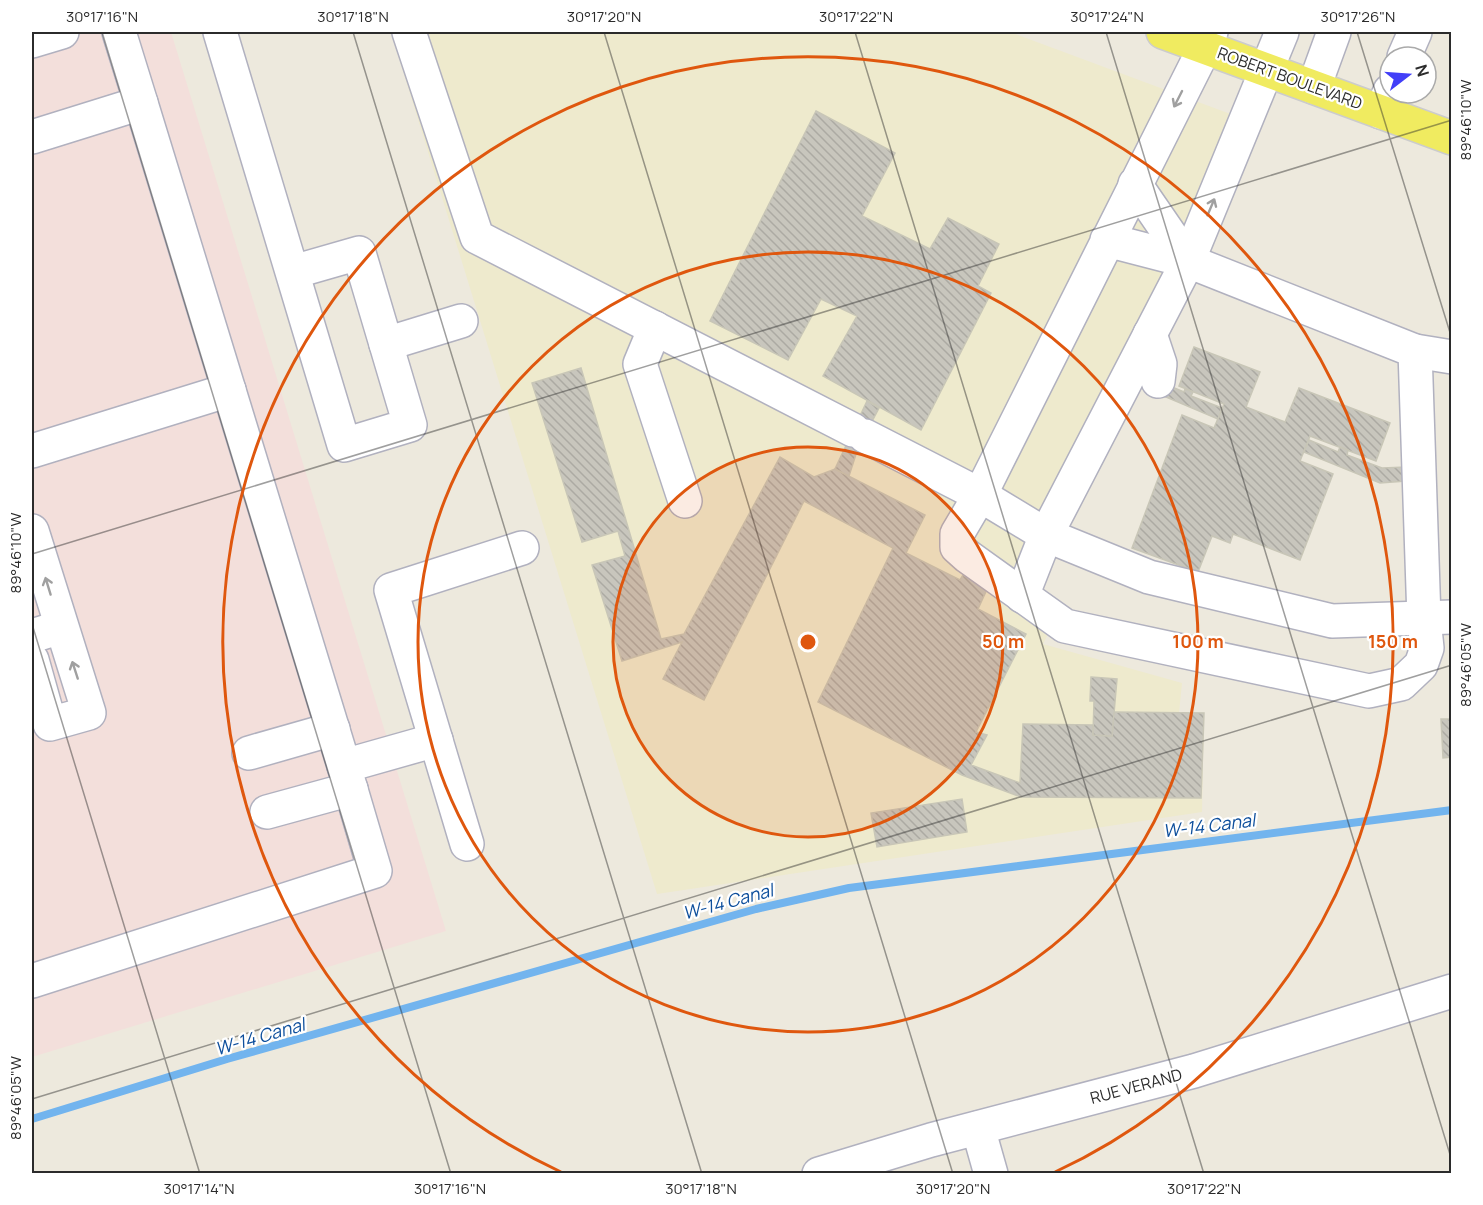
<svg xmlns="http://www.w3.org/2000/svg" width="1483" height="1205" viewBox="0 0 1483 1205" font-family="Manrope,sans-serif">
	<style>
		.education { fill: #eeeacd }
		.medical { fill: #f3dfdb }
		.lines { fill: none; stroke-linecap: round; stroke-linejoin: round }
		.stream { stroke: #72b4ee; stroke-width: 8 }
		.building { fill: url(#building-back-hatch); stroke: #c8c6b7; stroke-width: 1.5 }
		.minor-casing { stroke: #b1b1bf; stroke-width: 36 }
		.major-casing { stroke: #ccc; stroke-width: 36 }
		.minor { stroke: #fff; stroke-width: 33 }
		.major { stroke: #f0eb60; stroke-width: 33 }
		.oneway { stroke: #a0a0a0 }
		.ticks { fill: none; stroke: #2b2b2b; stroke-width: 1.5; stroke-opacity: 0.45 }
		.ring { fill: none; stroke: #df570e; stroke-width: 3 }
		.labels { text-anchor: middle; stroke-width: 4.5; stroke-linejoin: round; paint-order: stroke }
		.street-label { font-size: 16px; fill: #2b2b2b; stroke: #fff }
		.water-label { font-size: 18px; font-style: italic; fill: #0e4f9c; stroke: #fff }
		.centre { fill: #df570e; stroke: #fff; stroke-width: 3 }
		.ring-label { font-size: 18px; text-anchor: middle; font-weight: bold; fill: #df570e; stroke: #fff; stroke-width: 4.5; stroke-linejoin: round; paint-order: stroke }
		.neatline { fill: none; stroke: #2b2b2b; stroke-width: 2 }
		.ticks-label { font-size: 15px; text-anchor: middle; fill: #2b2b2b }
	</style>
	<defs>
		<pattern id="building-back-hatch" width="6" height="6" patternUnits="userSpaceOnUse" patternTransform="scale(1.5)"><rect width="6" height="6" fill="#c8c6bd"/><path d="M-1 5l2 2M0 0l6 6M5-1l2 2" fill="none" stroke="#acaaa3"/></pattern>
	</defs>
	<rect width="100%" height="100%" fill="#ede9dd"/>
	<polygon class="education" points="391,32 1010,32 1260,125 1023,613 1050,630 1043,644 1182,683 1179,713 1204,713 1202,812 657,894"/>
	<polygon class="medical" points="32,32 171,32 446,931 32,1057"/>
	<g class="lines">
		<polyline class="stream" points="32,1119 227,1059 756,909 849,888 1452,810"/>
	</g>
	<g class="building">
		<polygon points="816,111 895,153 862,216 930,249 948,218 999,244 978,286 991,293 921,430 823,376 857,316 821,299 788,360 710,321"/>
		<polygon points="1194,347 1260,372 1246,407 1285,422 1299,388 1390,423 1376,461 1310,436 1300,461 1333,474 1300,560 1233,534 1230,543 1212,536 1198,572 1132,548 1182,415 1214,428 1224,404 1179,386"/>
		<polygon points="581,368 661,639 684,634 780,457 814,477 835,469 925,515 906,553 960,580 963,575 988,587 978,609 1026,634 976,732 987,735 971,765 1020,783 1023,724 1093,725 1093,735 1112,736 1113,712 1204,713 1201,798 1021,797 962,775 818,702 893,548 804,501 704,700 663,679 682,642 622,661 592,565 625,556 618,531 582,542 532,383"/>
		<polygon points="1143,375 1184,392 1185,389 1193,392 1191,396 1222,408 1218,419 1138,385"/>
		<polygon points="867,401 879,408 858,448 849,476 835,469"/>
		<polygon points="1309,440 1338,452 1340,447 1348,450 1347,455 1382,468 1406,467 1406,481 1380,483 1304,452"/>
		<polygon points="1091,677 1117,679 1112,736 1093,735 1094,701 1090,701"/>
		<polygon points="1441,719 1452,719 1452,757 1443,758"/>
		<polygon points="962,799 967,832 877,847 871,813"/>
	</g>
	<g class="lines">
		<defs>
			<g id="minor">
				<polyline points="220,32 344,445 410,425 359,253 293,272"/>
				<polyline points="409,32 477,237 853,430"/>
				<polyline points="32,41 62,32"/>
				<polyline points="1404,57 1415,32"/>
				<polyline points="1314,87 1334,32"/>
				<polyline points="141,103 344,766"/>
				<polyline points="1381,112 1390,91"/>
				<polyline points="32,137 141,103 119,32"/>
				<polyline points="1135,184 1188,261"/>
				<polyline points="1107,240 1188,261 1415,351 1424,619 1427,648 1421,665 1401,684 1369,691 1065,626 967,556 957,547 957,534 980,495 1205,47 1211,32"/>
				<polyline points="655,328 640,364 685,501"/>
				<polyline points="1150,334 1160,364 1158,381"/>
				<polyline points="386,344 461,321"/>
				<polyline points="1415,351 1452,357"/>
				<polyline points="865,436 980,495 1046,535 1149,577 1332,621 1452,617"/>
				<polyline points="32,451 229,390"/>
				<polyline points="32,531 89,713 50,724 32,660"/>
				<polyline points="1022,596 1046,535 1188,261 1282,32"/>
				<polyline points="32,636 61,627"/>
				<polyline points="249,753 333,729"/>
				<polyline points="267,812 351,789"/>
				<polyline points="467,844 391,590 522,548"/>
				<polyline points="32,981 375,871 344,766 436,740"/>
				<polyline points="978,1128 991,1174"/>
				<polyline points="819,1174 931,1140 1194,1071 1452,991"/>
			</g>
			<polyline id="major" points="1163,32 1452,138"/>
		</defs>
		<use href="#minor" class="minor-casing"/>
		<use href="#major" class="major-casing"/>
		<use href="#minor" class="minor"/>
		<use href="#major" class="major"/>
	</g>
	<defs><path id="oneway-shaft" d="M-6 0H5M1.5-3L5.5 0L1.5 3" fill="none" stroke-width="1.6" stroke-linecap="round" stroke-linejoin="round" transform="scale(1.5)"/></defs>
	<g class="oneway">
		<use href="#oneway-shaft" transform="translate(1178 99) rotate(117)"/>
		<use href="#oneway-shaft" transform="translate(1211 207) rotate(-67)"/>
		<use href="#oneway-shaft" transform="translate(48 586) rotate(-107)"/>
		<use href="#oneway-shaft" transform="translate(75 670) rotate(-108)"/>
	</g>
	<path class="ticks" d="M 102,32 L 451,1174M 353,32 L 702,1174M 604,32 L 953,1174M 855,32 L 1204,1174M 1106,32 L 1452,1161M 1357,32 L 1452,339M 32,554 L 1452,120M 32,624 L 200,1174M 32,1099 L 1452,665"/>
	<circle cx="808" cy="642" r="195" fill="#df570e" fill-opacity=".12"/>
	<g class="ring">
		<circle cx="808" cy="642" r="195"/>
		<circle cx="808" cy="642" r="390"/>
		<path d="M561 1172A585 585 0 1 1 1055 1172"/>
	</g>
	<g class="labels">
		<g class="street-label">
			<text transform="translate(1290 78) rotate(20)" y="6">ROBERT BOULEVARD</text>
			<text transform="translate(1136 1086) rotate(-15)" y="6">RUE VERAND</text>
		</g>
		<g class="water-label">
			<text transform="translate(1209 826) rotate(-7)" y="6">W-14 Canal</text>
			<text transform="translate(728 902) rotate(-15)" y="6">W-14 Canal</text>
			<text transform="translate(260 1037) rotate(-16)" y="6">W-14 Canal</text>
		</g>
	</g>
	<circle cx="808" cy="642" r="9" class="centre"/>
	<g class="ring-label">
		<text x="1003" y="648">50 m</text>
		<text x="1198" y="648">100 m</text>
		<text x="1393" y="648">150 m</text>
	</g>
	<rect width="1483" height="1205" fill="none" stroke="#ffffff" stroke-width="66"/>
	<g transform="translate(1408 75) rotate(73)"><circle r="28" fill="#ffffff" stroke="#aaaaaa" stroke-width="1.5"/>
	<path d="M0-4.5L10 22L0 15L-10 22Z" fill="#423ff8"/>
	<text y="-9" font-size="16" font-weight="bold" text-anchor="middle" fill="#2b2b2b">N</text>
	</g>
	<rect x="33" y="33" width="1417" height="1139" class="neatline"/>
	<g class="ticks-label">
		<text x="102" y="22">30°17'16"N</text>
		<text x="353" y="22">30°17'18"N</text>
		<text x="604" y="22">30°17'20"N</text>
		<text x="856" y="22">30°17'22"N</text>
		<text x="1107" y="22">30°17'24"N</text>
		<text x="1358" y="22">30°17'26"N</text>
		<text transform="translate(1466 120) rotate(-90)" y="5">89°46'10"W</text>
		<text transform="translate(16 553) rotate(-90)" y="5">89°46'10"W</text>
		<text transform="translate(1466 665) rotate(-90)" y="5">89°46'05"W</text>
		<text transform="translate(16 1098) rotate(-90)" y="5">89°46'05"W</text>
		<text x="199" y="1194">30°17'14"N</text>
		<text x="450" y="1194">30°17'16"N</text>
		<text x="701" y="1194">30°17'18"N</text>
		<text x="953" y="1194">30°17'20"N</text>
		<text x="1204" y="1194">30°17'22"N</text>
	</g>
</svg>
